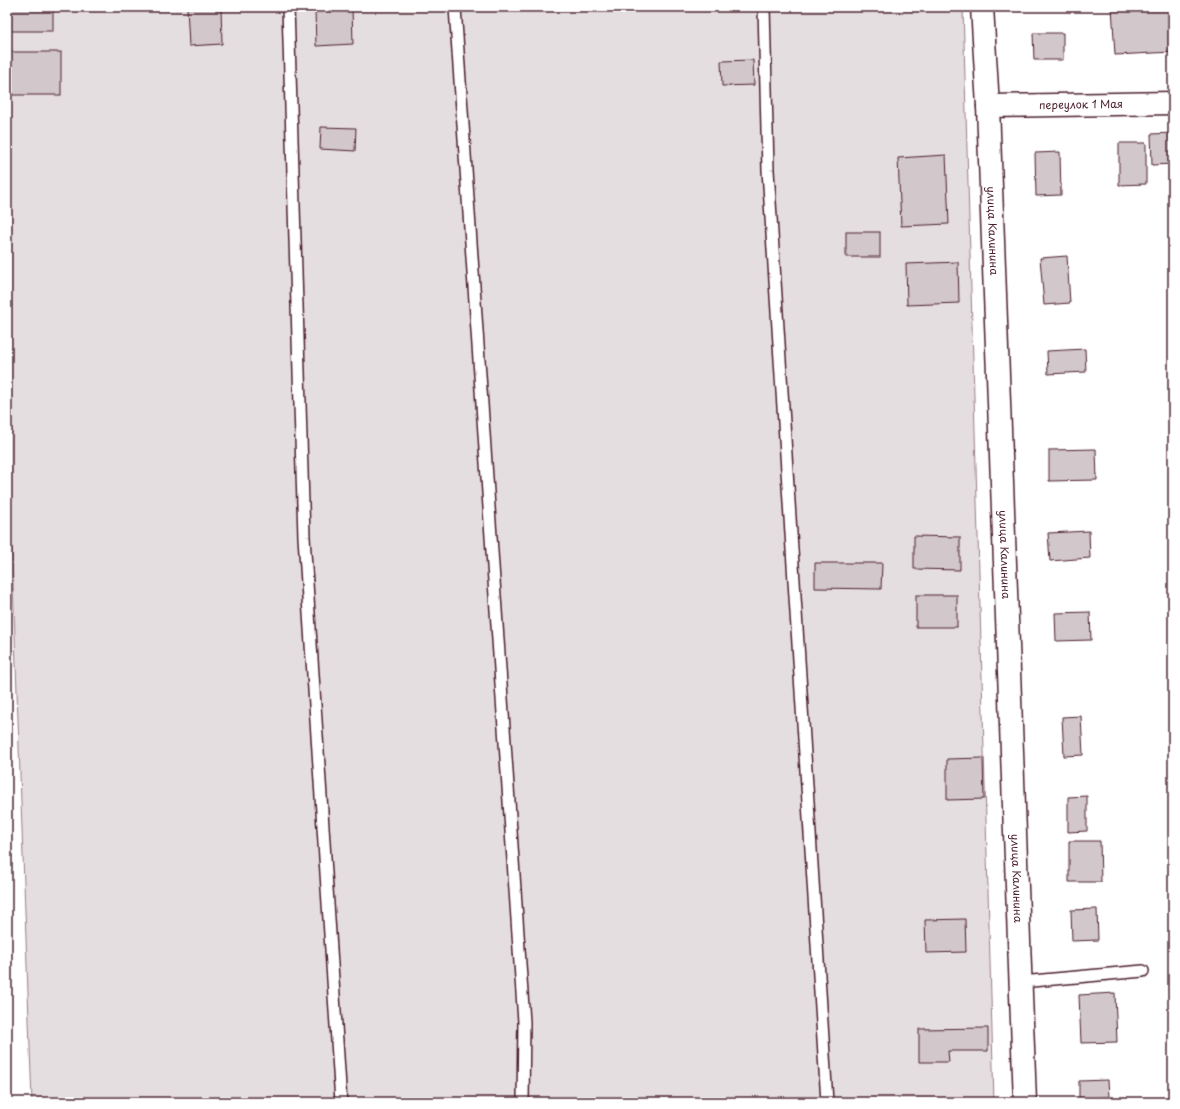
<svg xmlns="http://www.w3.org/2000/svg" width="1180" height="1109" viewBox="0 0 1180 1109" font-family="'Playpen Sans',sans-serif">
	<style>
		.green { fill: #e5dee0; stroke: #987e86 }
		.building { fill: #d2c7cb; stroke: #4a1f2b }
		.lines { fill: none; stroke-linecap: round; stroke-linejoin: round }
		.lane-casing { stroke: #4a1f2b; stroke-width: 14 }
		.street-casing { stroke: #4a1f2b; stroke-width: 25 }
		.lane { stroke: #fff; stroke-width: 11 }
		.street { stroke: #fff; stroke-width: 22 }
		.labels { text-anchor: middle; stroke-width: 4; stroke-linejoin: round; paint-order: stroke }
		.street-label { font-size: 11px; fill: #4a1f2b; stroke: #fff }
	</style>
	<rect width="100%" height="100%" fill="#fff"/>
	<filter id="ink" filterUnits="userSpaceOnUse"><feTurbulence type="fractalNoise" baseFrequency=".025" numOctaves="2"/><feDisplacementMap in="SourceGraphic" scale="8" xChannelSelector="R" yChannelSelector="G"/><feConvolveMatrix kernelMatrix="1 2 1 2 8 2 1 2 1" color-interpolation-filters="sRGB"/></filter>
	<g filter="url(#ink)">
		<polygon class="green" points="7,7 963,7 994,1102 32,1102 7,419"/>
		<g class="building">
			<polygon points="187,7 221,7 222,44 189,46"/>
			<polygon points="1112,7 1173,7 1173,52 1115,55"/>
			<rect x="7" y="8" width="46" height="23"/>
			<polygon points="352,8 353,44 316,46 315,9"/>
			<polygon points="1033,33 1063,33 1063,60 1034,60"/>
			<rect x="7" y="52" width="54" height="43"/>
			<polygon points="753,60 754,85 722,86 721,61"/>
			<polygon points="321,127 356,128 355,151 320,149"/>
			<polygon points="1173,133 1173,164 1152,165 1151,134"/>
			<polygon points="1119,143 1146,143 1146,184 1119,185"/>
			<polygon points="1060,152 1061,195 1036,196 1035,153"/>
			<polygon points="946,155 949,224 901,226 898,158"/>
			<rect x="846" y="232" width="34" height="25"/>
			<polygon points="1067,256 1070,303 1044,305 1040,258"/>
			<polygon points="958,262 959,303 907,305 906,264"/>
			<polygon points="1085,349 1086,372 1048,374 1047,351"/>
			<polygon points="1096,449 1097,480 1049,481 1049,450"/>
			<polygon points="1089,531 1090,558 1050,561 1048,533"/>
			<polygon points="914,536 960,537 960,570 914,569"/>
			<polygon points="815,563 882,563 881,589 815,588"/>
			<rect x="916" y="595" width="41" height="32"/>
			<polygon points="1090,612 1091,640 1056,641 1055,613"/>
			<polygon points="1081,716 1083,755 1064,756 1062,717"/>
			<polygon points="983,758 984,799 947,800 947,759"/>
			<polygon points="1087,796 1087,831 1068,832 1068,797"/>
			<polygon points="1069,841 1100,841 1101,882 1069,882"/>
			<polygon points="1097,909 1098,940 1072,941 1071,910"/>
			<polygon points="965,919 966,952 926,953 925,920"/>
			<polygon points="1115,993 1117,1042 1081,1043 1079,995"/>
			<polygon points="988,1028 988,1051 948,1051 949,1062 919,1062 919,1029"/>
			<polygon points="1108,1080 1109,1097 1079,1098 1079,1081"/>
		</g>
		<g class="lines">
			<defs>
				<g id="lane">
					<polyline points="288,7 304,537 341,1102"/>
					<polyline points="455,7 524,1022 523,1102"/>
					<polyline points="764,7 768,170 827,1102"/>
					<polyline points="1021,982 1143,971"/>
				</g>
				<g id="street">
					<path id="s1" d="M 982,7 L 988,106 L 1025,1102"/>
					<path id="s2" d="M 988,106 L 1173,103"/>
				</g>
			</defs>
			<use href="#lane" class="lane-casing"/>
			<use href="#street" class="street-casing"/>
			<use href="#lane" class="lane"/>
			<use href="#street" class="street"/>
		</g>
	</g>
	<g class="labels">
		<g class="street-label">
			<text dy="4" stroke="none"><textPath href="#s2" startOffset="93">переулок 1 Мая</textPath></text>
			<text dy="4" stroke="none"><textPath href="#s1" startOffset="224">улица Калинина</textPath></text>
			<text dy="4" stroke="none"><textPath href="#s1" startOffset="548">улица Калинина</textPath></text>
			<text dy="4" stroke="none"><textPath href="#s1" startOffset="872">улица Калинина</textPath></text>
		</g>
	</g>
	<rect width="1180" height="1109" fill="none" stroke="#fff" stroke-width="24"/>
	<rect x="12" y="12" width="1156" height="1085" fill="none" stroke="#4a1f2b" stroke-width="1.5" filter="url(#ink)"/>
</svg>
